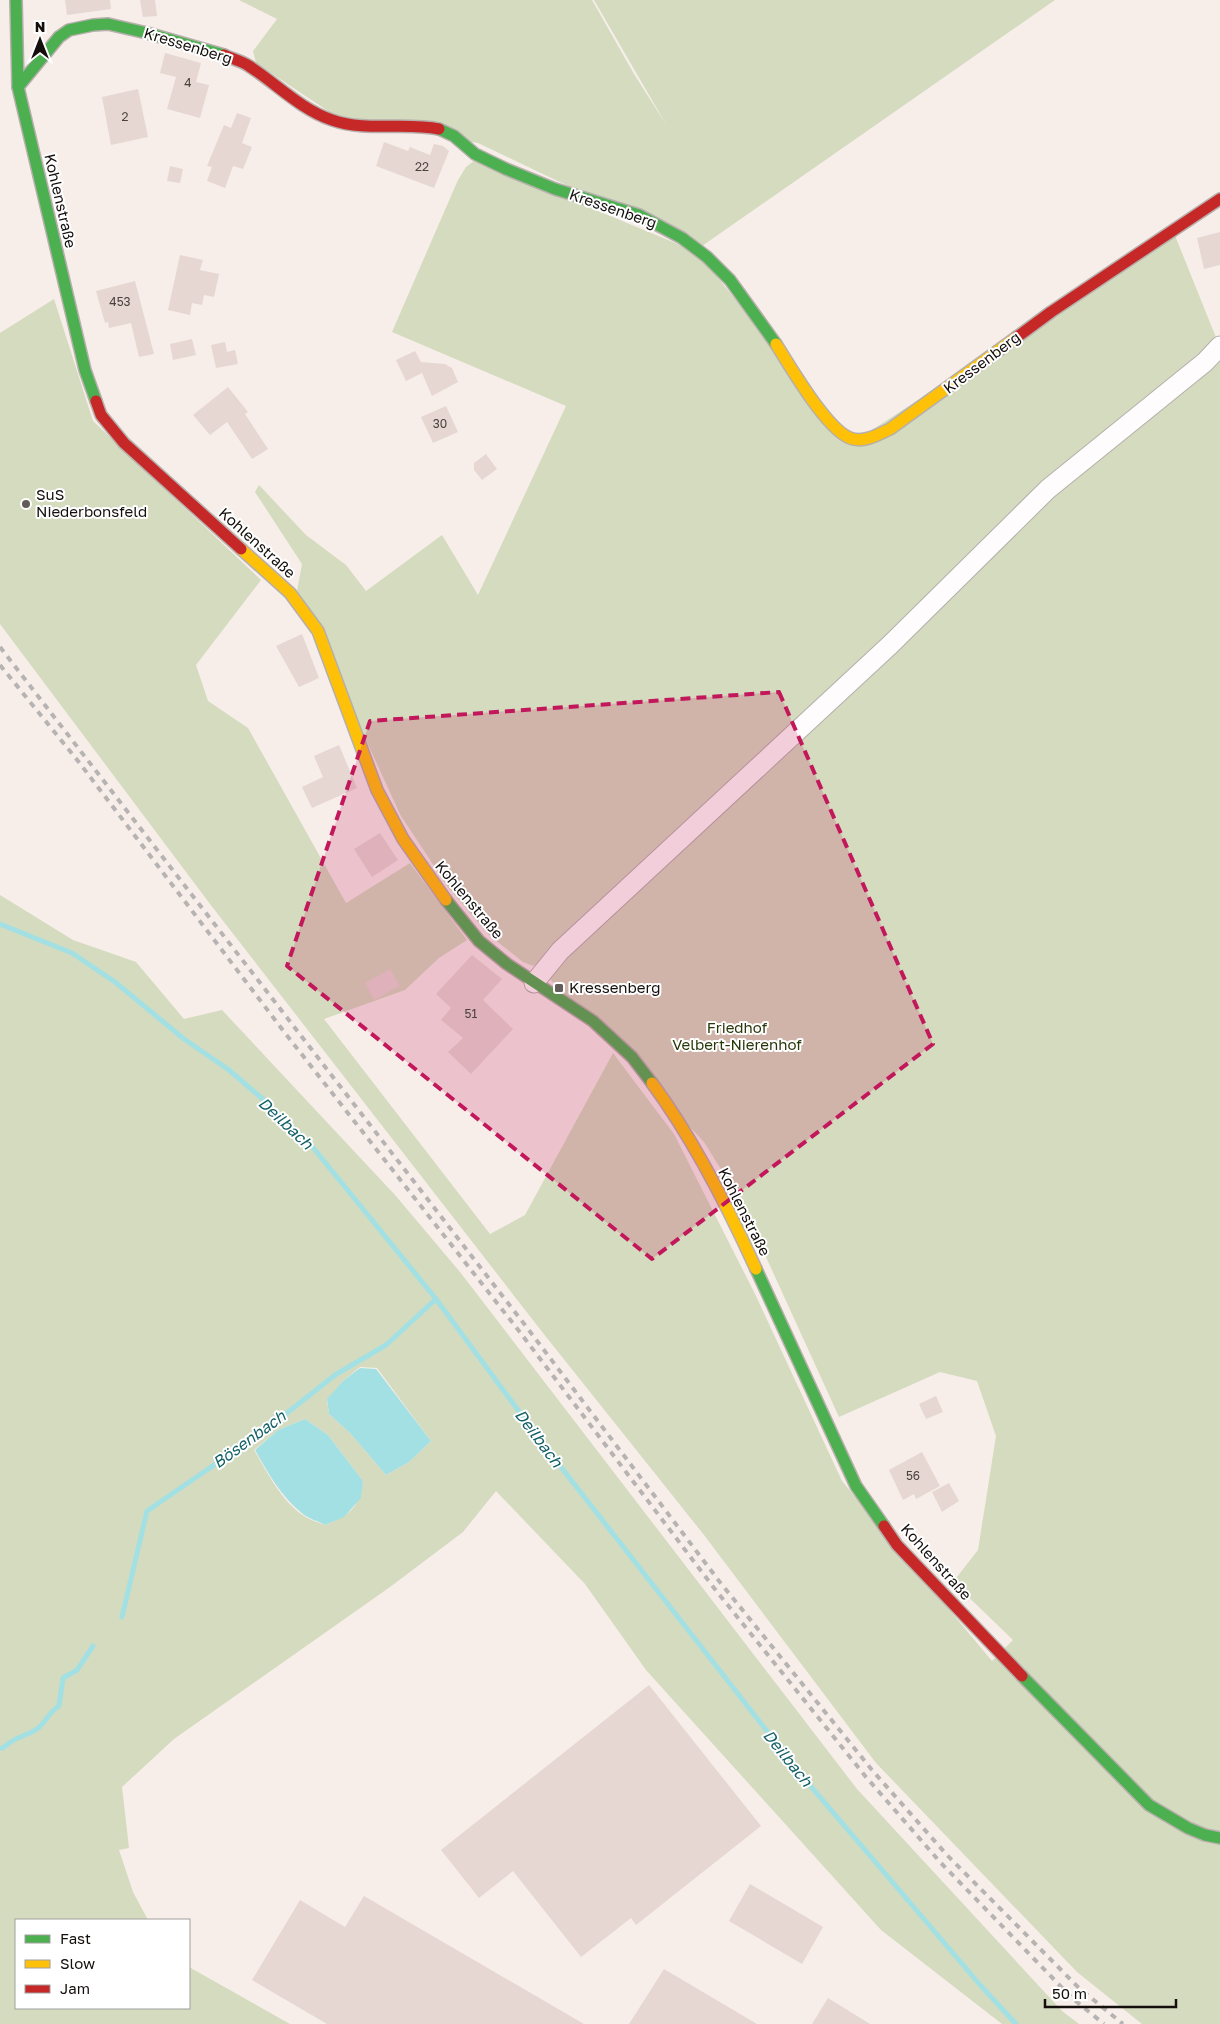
<svg xmlns="http://www.w3.org/2000/svg" width="1220" height="2024" viewBox="0 0 1220 2024" font-family="'Golos Text',sans-serif">
	<style>
		.green { fill: #d4dbbe; fill-rule: evenodd }
		.water { fill: #a3e0e4 }
		.lines { fill: none; stroke-linecap: round; stroke-linejoin: round }
		.stream { stroke: #a3e0e4; stroke-width: 5 }
		.building { fill: #e6d7d2 }
		.street-casing { stroke: #b6afac; stroke-width: 21 }
		.fast-casing { stroke: #b6afac; stroke-width: 14 }
		.slow-casing { stroke: #b6afac; stroke-width: 14 }
		.jam-casing { stroke: #b6afac; stroke-width: 14 }
		.street { stroke: #fefcfc; stroke-width: 19 }
		.fast { stroke: #4caf50; stroke-width: 11 }
		.slow { stroke: #ffc107; stroke-width: 11 }
		.jam { stroke: #c62828; stroke-width: 11 }
		.rail { stroke: #b6b3b2; stroke-width: 4; stroke-dasharray: 6 6; stroke-linecap: butt }
		.marked { fill: #c2185b; fill-opacity: 0.2; stroke: #c2185b; stroke-width: 4; stroke-dasharray: 10 6; stroke-linejoin: round }
		.poi-dot { fill: #635d5a; stroke: #fff; stroke-width: 2 }
		.labels { text-anchor: middle; stroke-width: 4; stroke-linejoin: round; paint-order: stroke }
		.number-label { font-size: 12px; fill: #4a423f }
		.street-label { font-size: 15px; fill: #140f0d; stroke: #fff }
		.poi-label { font-size: 15px; fill: #140f0d; stroke: #fff; text-anchor: start }
		.park-label { font-size: 15px; fill: #283709; stroke: #fff }
		.water-label { font-size: 16px; font-style: italic; fill: #146067; stroke: #fff }
	</style>
	<rect width="100%" height="100%" fill="#f7eeea"/>
	<g class="green">
		<polygon points="239,0 592,0 634,74 667,126 594,0 1055,0 702,246 589,196 478,143 340,119 256,63 253,51 277,19"/>
		<polygon points="475,160 697,252 852,443 1174,233 1217,340 1046,486 549,960 533,966 523,962 489,935 448,887 401,816 297,591 302,564 255,492 259,485 306,535 346,565 366,591 442,535 478,595 566,406 392,332 458,180 466,167"/>
		<polygon points="54,299 93,421 261,580 196,665 208,701 248,728 346,903 410,863 467,940 439,958 405,990 324,1019 490,1234 525,1215 613,1053 674,1134 755,1294 842,1481 992,1661 1013,1640 953,1582 978,1550 996,1436 977,1381 940,1372 839,1417 740,1200 704,1142 548,977 573,946 1052,491 1220,353 1220,2024 1142,2024 1077,1972 876,1763 704,1535 543,1333 210,904 0,624 0,333"/>
		<path d="M 0,895 L 73,940 L 136,962 L 184,1019 L 222,1010 L 395,1195 L 460,1272 L 857,1789 L 1062,2011 L 1079,2024 L 1002,2024 L 881,1930 L 646,1670 L 585,1584 L 496,1491 L 463,1532 L 390,1587 L 174,1739 L 122,1787 L 129,1848 L 119,1850 L 133,1892 L 148,1920 L 16,1920 L 16,2008 L 189,2008 L 189,1967 L 290,2024 L 0,2024 ZM 360,1367 L 377,1368 L 431,1441 L 409,1462 L 386,1475 L 350,1433 L 329,1414 L 327,1400 L 343,1381 ZM 305,1419 L 328,1435 L 363,1481 C 359,1508 350,1515 325,1525 C 318,1522 310,1520 304,1516 C 282,1502 267,1472 254,1450 L 278,1430 Z"/>
	</g>
	<g class="water">
		<polygon points="360,1368 376,1369 431,1441 409,1462 386,1475 350,1433 329,1414 327,1399 343,1381"/>
		<path d="M 305,1419 L 328,1435 L 363,1481 L 361,1498 L 344,1517 L 325,1525 C 318,1521 309,1519 303,1514 C 282,1498 268,1473 255,1450 L 278,1430 Z"/>
	</g>
	<g class="lines">
		<g class="stream">
			<polyline points="0,924 72,953 115,982 184,1039 229,1070 265,1101 311,1145 436,1299 543,1444 802,1776 981,1986 1016,2024"/>
			<polyline points="122,1617 147,1511 268,1428 335,1375 386,1345 436,1299"/>
			<path d="M 0,1748 L 3,1748 C 15,1736 25,1737 37,1729 C 45,1723 48,1713 59,1706 L 63,1678 L 77,1670 L 93,1646"/>
		</g>
	</g>
	<g class="building">
		<polygon points="65,0 110,0 111,9 67,15"/>
		<polygon points="140,0 155,0 157,16 143,17"/>
		<polygon points="165,53 201,63 196,82 209,85 200,118 167,109 176,77 160,73"/>
		<polygon points="138,89 148,137 111,145 102,97"/>
		<polygon points="237,113 251,118 242,143 252,147 243,169 233,166 225,188 207,181 212,167 207,166 224,125 231,128"/>
		<polygon points="384,142 408,151 410,147 430,155 434,144 443,146 449,151 434,188 376,166"/>
		<polygon points="170,166 183,169 180,183 167,181"/>
		<polygon points="1220,232 1220,265 1204,269 1197,238"/>
		<polygon points="180,255 203,260 200,270 219,274 214,297 204,295 202,305 192,303 190,315 168,310"/>
		<polygon points="135,281 154,354 139,357 131,323 109,328 108,322 105,323 96,291"/>
		<polygon points="192,339 196,355 173,360 170,344"/>
		<polygon points="225,342 227,352 235,350 238,364 216,368 211,345"/>
		<polygon points="415,351 421,362 445,364 452,368 458,382 432,396 422,373 406,381 396,360"/>
		<polygon points="228,387 248,412 245,414 268,449 252,459 227,422 210,435 193,415"/>
		<polygon points="446,406 458,432 433,443 421,417"/>
		<polygon points="486,454 497,469 482,480 474,470 474,463"/>
		<polygon points="302,634 319,678 299,687 276,646"/>
		<polygon points="339,745 357,788 312,808 302,787 323,777 314,756"/>
		<polygon points="380,833 398,860 372,877 354,849"/>
		<polygon points="472,955 502,979 483,1000 513,1029 471,1074 448,1052 463,1038 441,1020 451,1008 436,994"/>
		<polygon points="390,969 400,986 374,1000 365,983"/>
		<polygon points="936,1396 943,1412 926,1419 919,1404"/>
		<polygon points="922,1452 940,1486 916,1499 914,1494 903,1500 889,1470"/>
		<polygon points="949,1483 959,1501 942,1512 932,1492"/>
		<polygon points="649,1685 761,1826 636,1925 631,1918 581,1957 513,1871 479,1898 441,1850"/>
		<polygon points="750,1884 823,1927 802,1964 729,1921"/>
		<polygon points="364,1896 584,2024 327,2024 252,1980 300,1900 345,1927"/>
		<polygon points="664,1969 757,2024 629,2024"/>
		<polygon points="828,1998 870,2024 812,2024"/>
	</g>
	<g class="lines">
		<defs>
			<polyline id="street" points="534,983 560,951 890,645 1048,489 1205,362 1220,346"/>
			<g id="fast">
				<polyline points="16,0 18,87 85,370 96,401"/>
				<polyline points="18,87 59,37 69,30 93,25 108,24 147,33 224,55"/>
				<polyline points="439,129 454,136 475,154 506,169 555,189 639,215 682,238 707,257 730,280 776,344"/>
				<polyline points="446,900 479,941 507,964 593,1021 632,1057 652,1083"/>
				<polyline points="756,1269 856,1486 884,1526"/>
				<polyline points="1022,1676 1149,1805 1188,1828 1205,1835 1220,1838"/>
			</g>
			<g id="slow">
				<path d="M 776,344 C 790,366 829,434 853,439 C 866,442 879,434 890,429 L 1017,337"/>
				<polyline points="241,549 290,593 318,631 377,790 403,839 446,900"/>
				<path d="M 652,1083 C 694,1140 727,1205 756,1269"/>
			</g>
			<g id="jam">
				<path d="M 224,55 C 232,59 242,61 249,66 C 277,84 300,109 332,120 C 366,132 405,122 439,129"/>
				<polyline points="1017,337 1051,312 1220,199"/>
				<polyline points="96,401 101,415 124,443 241,549"/>
				<polyline points="884,1526 897,1545 1022,1676"/>
			</g>
		</defs>
		<use href="#street" class="street-casing"/>
		<use href="#fast" class="fast-casing"/>
		<use href="#slow" class="slow-casing"/>
		<use href="#jam" class="jam-casing"/>
		<use href="#street" class="street"/>
		<use href="#fast" class="fast"/>
		<use href="#slow" class="slow"/>
		<use href="#jam" class="jam"/>
		<g class="rail">
			<polyline points="0,647 525,1325 719,1581 872,1770 947,1855 1079,1988 1123,2024"/>
			<polyline points="0,665 78,761 285,1033 519,1331 714,1588 866,1777 940,1862 1072,1998 1104,2024"/>
		</g>
	</g>
	<path class="marked" d="M 779,692 L 933,1044 L 652,1259 L 287,966 L 370,721 Z"/>
	<g class="poi-dot">
		<circle cx="26" cy="504" r="5"/>
		<rect x="554" y="983" width="10" height="10" rx="2.5"/>
	</g>
	<g class="labels">
		<g class="number-label">
			<text x="188" y="87">4</text>
			<text x="125" y="121">2</text>
			<text x="422" y="171">22</text>
			<text x="120" y="306">453</text>
			<text x="440" y="428">30</text>
			<text x="471" y="1018">51</text>
			<text x="913" y="1480">56</text>
		</g>
		<g class="street-label">
			<text transform="translate(188 46) rotate(17)" y="5">Kressenberg</text>
			<text transform="translate(60 201) rotate(77)" y="5">Kohlenstraße</text>
			<text transform="translate(613 209) rotate(19)" y="5">Kressenberg</text>
			<text transform="translate(982 363) rotate(-37)" y="5">Kressenberg</text>
			<text transform="translate(257 543) rotate(42)" y="5">Kohlenstraße</text>
			<text transform="translate(469 900) rotate(50)" y="5">Kohlenstraße</text>
			<text transform="translate(744 1212) rotate(63)" y="5">Kohlenstraße</text>
			<text transform="translate(936 1562) rotate(48)" y="5">Kohlenstraße</text>
		</g>
		<g class="poi-label">
			<text x="36" y="500">SuS<tspan x="36" dy="17">Niederbonsfeld</tspan></text>
			<text x="569" y="993">Kressenberg</text>
		</g>
		<g class="park-label">
			<text x="737" y="1033">Friedhof<tspan x="737" dy="17">Velbert-Nierenhof</tspan></text>
		</g>
		<g class="water-label">
			<text transform="translate(286 1123) rotate(43)" y="6">Deilbach</text>
			<text transform="translate(539 1438) rotate(53)" y="6">Deilbach</text>
			<text transform="translate(249 1439) rotate(-36)" y="6">Bösenbach</text>
			<text transform="translate(788 1758) rotate(51)" y="6">Deilbach</text>
		</g>
	</g>
	<rect x="15" y="1919" width="175" height="90" fill="#ffffff" stroke="#a19f9e"/>
	<rect x="25" y="1935" width="25" height="8" fill="#4caf50" stroke="#a19f9e"/>
	<text x="60" y="1944" font-size="15" fill="#140f0d">Fast</text>
	<rect x="25" y="1960" width="25" height="8" fill="#ffc107" stroke="#a19f9e"/>
	<text x="60" y="1969" font-size="15" fill="#140f0d">Slow</text>
	<rect x="25" y="1985" width="25" height="8" fill="#c62828" stroke="#a19f9e"/>
	<text x="60" y="1994" font-size="15" fill="#140f0d">Jam</text>
	<g transform="translate(40 40)" stroke="#ffffff" stroke-width="4" paint-order="stroke">
	<path d="M0-4L9 19L0 12L-9 19Z" fill="#140f0d"/>
	<text y="-8" font-size="14" font-weight="bold" text-anchor="middle" fill="#140f0d">N</text>
	</g>
	<path d="M1045 1999v8h131v-8" fill="none" stroke="#140f0d" stroke-width="2.5"/>
	<text x="1052" y="1999" font-size="15" fill="#140f0d" stroke="#ffffff" stroke-width="4" paint-order="stroke">50 m</text>
</svg>
